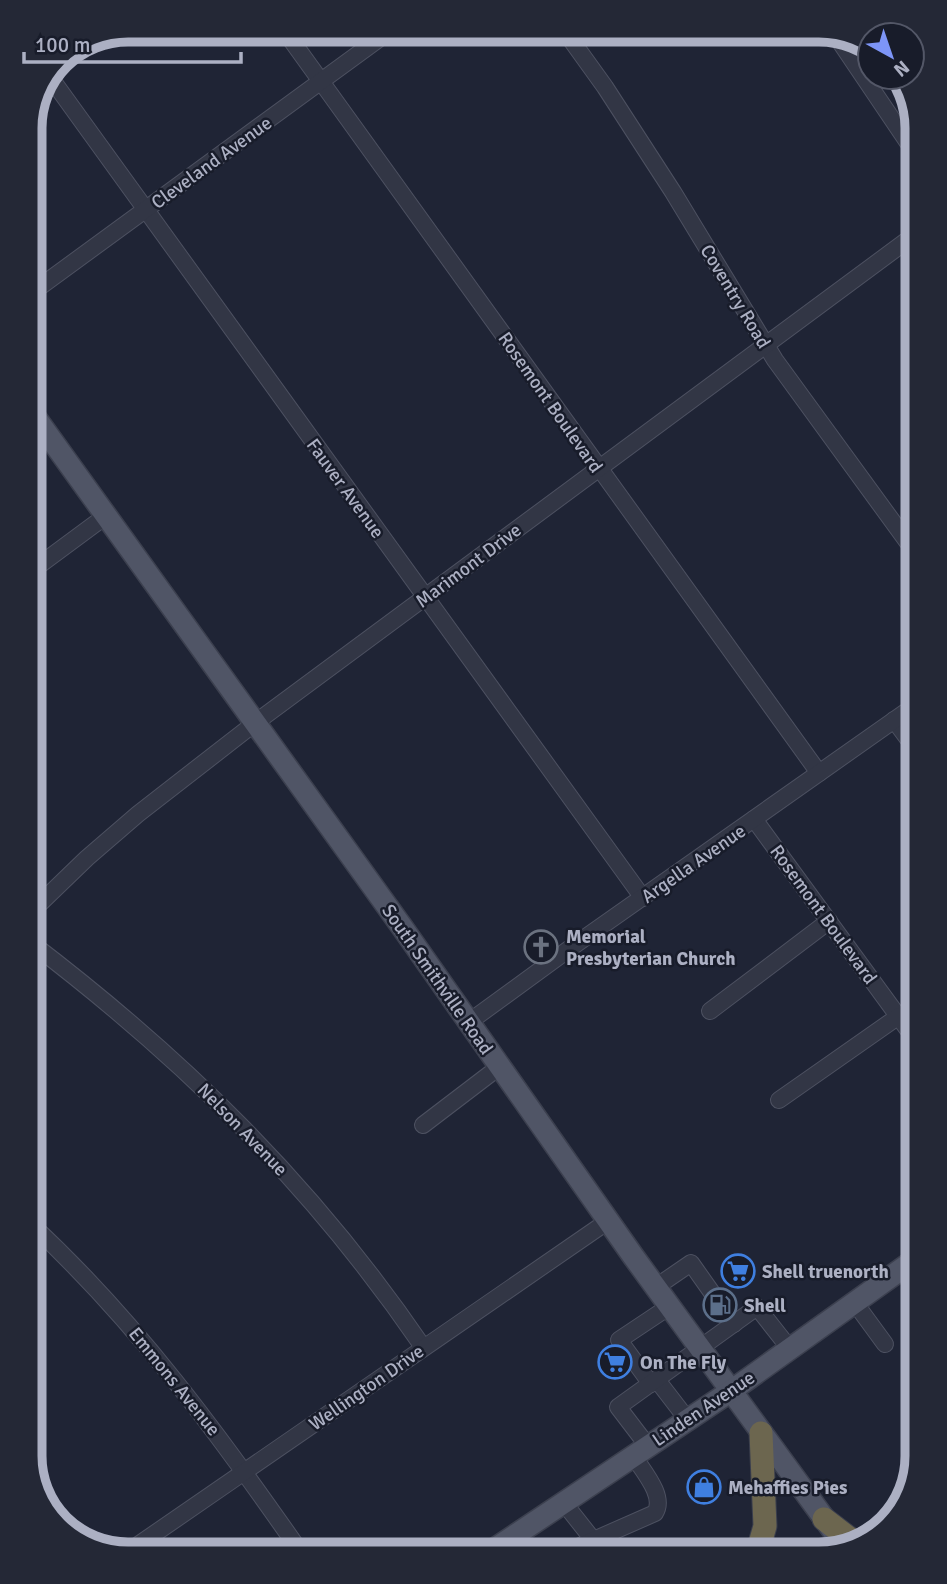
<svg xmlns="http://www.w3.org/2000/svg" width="947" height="1584" viewBox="0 0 947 1584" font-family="Signika,sans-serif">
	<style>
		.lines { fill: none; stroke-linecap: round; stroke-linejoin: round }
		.minor-casing { stroke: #4d5161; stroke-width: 18 }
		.major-casing { stroke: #3c404f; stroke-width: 24 }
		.highway-casing { stroke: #3a3e4d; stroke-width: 25 }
		.minor { stroke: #323645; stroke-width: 16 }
		.major { stroke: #505566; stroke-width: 21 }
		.highway { stroke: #6c664f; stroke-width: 23 }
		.labels { text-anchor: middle; stroke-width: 5; stroke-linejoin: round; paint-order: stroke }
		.street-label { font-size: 19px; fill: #acb0c3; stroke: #181c2a }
		.poi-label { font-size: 19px; font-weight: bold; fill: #acb0c3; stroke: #181c2a; text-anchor: start }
		.rim { fill: none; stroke: #acb0c3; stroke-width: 9 }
	</style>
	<rect width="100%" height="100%" fill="#1f2435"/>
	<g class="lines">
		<defs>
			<g id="minor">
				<polyline points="284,30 819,773"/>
				<polyline points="564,30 605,87 673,192 775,360 917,555"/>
				<polyline points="834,33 917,156"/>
				<polyline points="50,77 643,898"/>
				<polyline points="30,294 391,30"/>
				<polyline points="30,572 107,515"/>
				<polyline points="894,720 917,751"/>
				<polyline points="754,819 917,1042"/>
				<polyline points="30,913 87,858 138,814 255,723 917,233"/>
				<path d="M 30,942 C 185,1060 313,1186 423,1347"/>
				<polyline points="710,1011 829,921"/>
				<polyline points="469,1022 569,949 917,704"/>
				<polyline points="779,1100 899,1016"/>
				<polyline points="423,1125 499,1067"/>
				<path d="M 30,1223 C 136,1321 220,1436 302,1554"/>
				<polyline points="656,1287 691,1263 734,1324"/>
				<polyline points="855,1303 885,1344"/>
				<polyline points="657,1380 687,1419"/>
				<polyline points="651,1384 619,1340 670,1306"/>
				<polyline points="647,1445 618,1407 757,1307 790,1349"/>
				<polyline points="564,1503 594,1541"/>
				<polyline points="513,1537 525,1554"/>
				<polyline points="125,1554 608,1221"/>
				<path d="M 562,1554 L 655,1513 C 666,1496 642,1470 633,1455"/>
			</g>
			<g id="major">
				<polyline points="30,410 402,927 633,1256 834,1532"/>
				<polyline points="487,1554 731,1391 917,1258"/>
			</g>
			<g id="highway">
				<polyline points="824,1519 858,1545"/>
				<polyline points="757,1554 765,1526 761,1433"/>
			</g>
		</defs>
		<use href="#minor" class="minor-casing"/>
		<use href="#major" class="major-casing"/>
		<use href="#highway" class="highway-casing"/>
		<use href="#minor" class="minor"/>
		<use href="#major" class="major"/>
		<use href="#highway" class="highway"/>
	</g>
	<defs>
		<symbol id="church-ring" viewBox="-11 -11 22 22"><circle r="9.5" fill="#181c2a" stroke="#6b7280" stroke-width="1.5"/><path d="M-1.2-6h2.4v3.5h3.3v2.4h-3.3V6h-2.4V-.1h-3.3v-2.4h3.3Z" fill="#6b7280"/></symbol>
		<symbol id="supermarket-ring" viewBox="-11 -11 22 22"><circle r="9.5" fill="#181c2a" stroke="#3f7fe0" stroke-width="1.5"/><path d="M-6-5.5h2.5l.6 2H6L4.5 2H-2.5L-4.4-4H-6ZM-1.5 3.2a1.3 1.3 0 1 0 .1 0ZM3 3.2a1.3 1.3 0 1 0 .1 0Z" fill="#3f7fe0"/></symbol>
		<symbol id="fuel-ring" viewBox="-11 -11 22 22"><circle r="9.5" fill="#181c2a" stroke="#5c6f8a" stroke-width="1.5"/><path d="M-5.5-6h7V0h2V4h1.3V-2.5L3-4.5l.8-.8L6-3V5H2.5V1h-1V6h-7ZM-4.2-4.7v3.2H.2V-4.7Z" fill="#5c6f8a"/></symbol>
		<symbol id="shop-ring" viewBox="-11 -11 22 22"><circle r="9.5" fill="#181c2a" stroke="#3f7fe0" stroke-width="1.5"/><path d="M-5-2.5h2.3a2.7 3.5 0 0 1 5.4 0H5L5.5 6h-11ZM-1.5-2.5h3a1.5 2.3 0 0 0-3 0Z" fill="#3f7fe0"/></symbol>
	</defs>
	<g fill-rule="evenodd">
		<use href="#church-ring" x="522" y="928" width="38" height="38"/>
		<use href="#supermarket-ring" x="719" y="1252" width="38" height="38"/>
		<use href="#fuel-ring" x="701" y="1286" width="38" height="38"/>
		<use href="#supermarket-ring" x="596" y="1343" width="38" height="38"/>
		<use href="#shop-ring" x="685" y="1468" width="38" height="38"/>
	</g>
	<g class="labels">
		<g class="street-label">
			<text transform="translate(211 162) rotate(-36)" y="7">Cleveland Avenue</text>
			<text transform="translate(736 296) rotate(59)" y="7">Coventry Road</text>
			<text transform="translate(551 402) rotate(55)" y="7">Rosemont Boulevard</text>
			<text transform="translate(346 488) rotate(54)" y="7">Fauver Avenue</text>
			<text transform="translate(468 565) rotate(-37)" y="7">Marimont Drive</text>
			<text transform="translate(693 863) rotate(-35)" y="7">Argella Avenue</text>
			<text transform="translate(824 914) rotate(54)" y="7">Rosemont Boulevard</text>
			<text transform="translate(438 979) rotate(55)" y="7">South Smithville Road</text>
			<text transform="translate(243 1129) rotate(46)" y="7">Nelson Avenue</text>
			<text transform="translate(175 1381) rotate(51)" y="7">Emmons Avenue</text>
			<text transform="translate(366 1387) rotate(-35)" y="7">Wellington Drive</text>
			<text transform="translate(703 1408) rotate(-34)" y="7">Linden Avenue</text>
		</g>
		<g class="poi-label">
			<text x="566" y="943">Memorial<tspan x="566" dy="22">Presbyterian Church</tspan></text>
			<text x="762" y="1278">Shell truenorth</text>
			<text x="744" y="1312">Shell</text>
			<text x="640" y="1369">On The Fly</text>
			<text x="728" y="1494">Mehaffies Pies</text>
		</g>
	</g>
	<path d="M0 0H947V1584H0ZM128 42H819A86 86 0 0 1 905 128V1456A86 86 0 0 1 819 1542H128A86 86 0 0 1 42 1456V128A86 86 0 0 1 128 42Z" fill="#242836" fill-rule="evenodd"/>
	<path class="rim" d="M128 42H819A86 86 0 0 1 905 128V1456A86 86 0 0 1 819 1542H128A86 86 0 0 1 42 1456V128A86 86 0 0 1 128 42Z"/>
	<g transform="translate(891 56) rotate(140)"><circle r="33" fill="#181c2a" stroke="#535767" stroke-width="2"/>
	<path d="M0-5L12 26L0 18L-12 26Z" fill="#7d95f7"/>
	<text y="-10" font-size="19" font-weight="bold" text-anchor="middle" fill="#acb0c3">N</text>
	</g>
	<path d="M24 52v10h217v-10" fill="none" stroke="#acb0c3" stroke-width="3.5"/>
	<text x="35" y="52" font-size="21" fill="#acb0c3" stroke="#181c2a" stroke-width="5" paint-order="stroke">100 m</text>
</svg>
